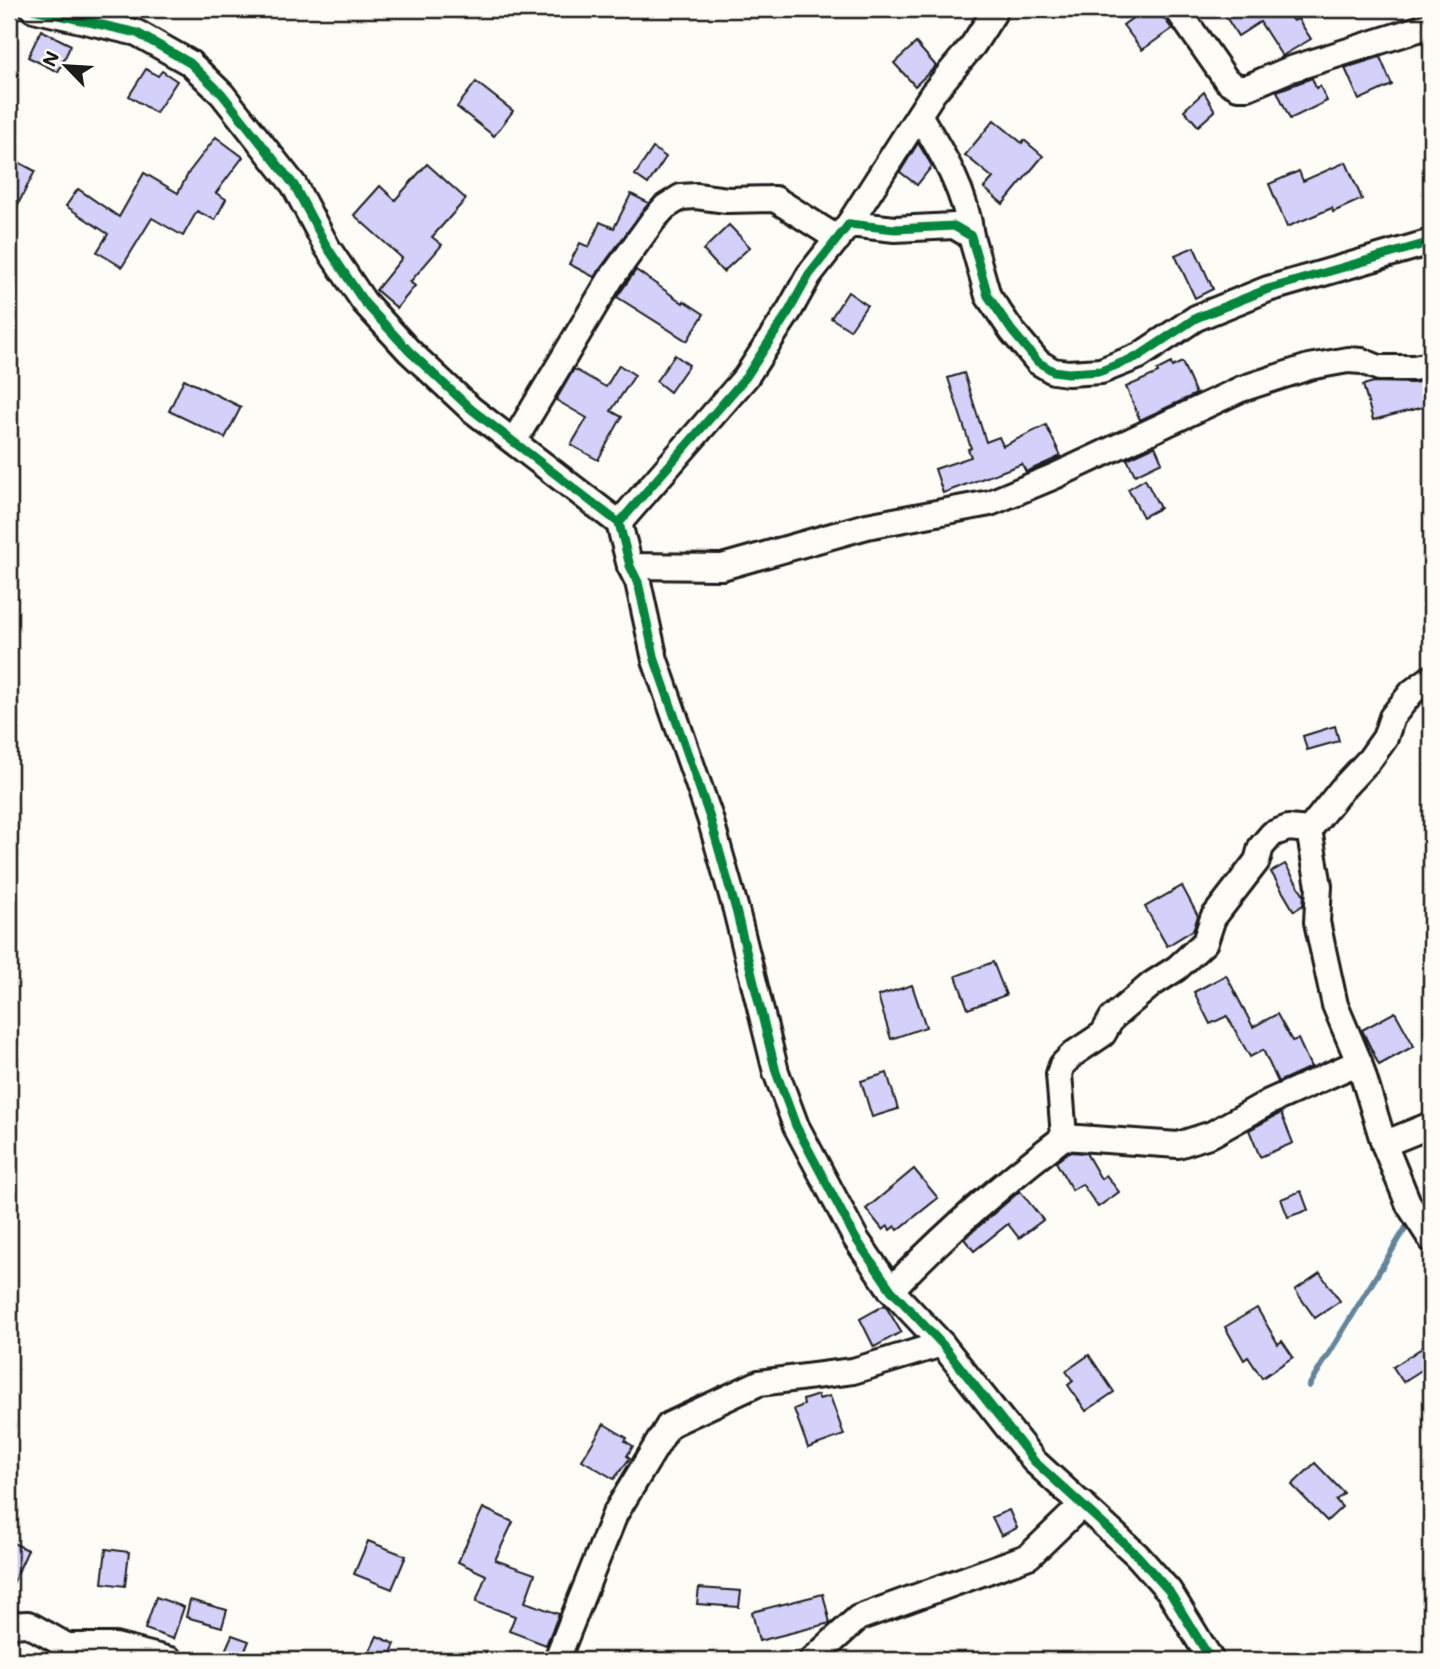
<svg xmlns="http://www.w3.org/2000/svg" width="1440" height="1669" viewBox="0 0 1440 1669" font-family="Mali,sans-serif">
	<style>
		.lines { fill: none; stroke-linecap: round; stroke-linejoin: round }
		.stream { stroke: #63859c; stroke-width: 6 }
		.building { fill: #d3d0f9; stroke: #1c1c1c; stroke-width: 2 }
		.minor-casing { stroke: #1c1c1c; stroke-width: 30 }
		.minor { stroke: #fdfcf7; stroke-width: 24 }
		.cycleway-casing { stroke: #fdfcf7; stroke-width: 13 }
		.cycleway { stroke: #00873e; stroke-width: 9 }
	</style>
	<rect width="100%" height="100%" fill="#fdfcf7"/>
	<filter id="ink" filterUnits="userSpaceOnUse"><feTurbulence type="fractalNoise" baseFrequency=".0143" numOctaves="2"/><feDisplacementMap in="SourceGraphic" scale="14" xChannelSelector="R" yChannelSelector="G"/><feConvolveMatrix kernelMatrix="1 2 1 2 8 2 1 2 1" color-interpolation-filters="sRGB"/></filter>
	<g filter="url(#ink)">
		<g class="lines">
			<g class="stream">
				<polyline points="1418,1209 1431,1187"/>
				<polyline points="1309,1386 1410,1221"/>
			</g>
		</g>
		<g class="building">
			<polygon points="1145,9 1157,9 1172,29 1142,50 1123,25"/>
			<polygon points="1221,9 1284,9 1293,21 1298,19 1311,39 1282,56 1260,22 1238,36"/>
			<polygon points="41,30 71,45 58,72 28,57"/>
			<polygon points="916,43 936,66 915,86 894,63"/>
			<polygon points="1380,57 1392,85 1359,100 1345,68"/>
			<polygon points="146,69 158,76 162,71 177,81 156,113 129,96"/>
			<polygon points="1312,78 1316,88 1320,86 1327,101 1290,119 1277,91"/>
			<polygon points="476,82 513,111 494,136 457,107"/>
			<polygon points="1204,92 1215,111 1198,126 1184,110"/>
			<polygon points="994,120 1022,143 1024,140 1043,156 1003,204 984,188 993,178 965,155"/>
			<polygon points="216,137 243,157 216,193 226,199 215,220 197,211 183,236 152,218 122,267 97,252 108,234 66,206 78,189 119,217 144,173 178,193 189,172"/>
			<polygon points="918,143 932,166 917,185 900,172"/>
			<polygon points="653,148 666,157 648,184 635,175"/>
			<polygon points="9,157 35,171 9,222"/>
			<polygon points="1346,162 1362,199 1333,212 1332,208 1287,227 1269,184 1299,171 1303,181"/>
			<polygon points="427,164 466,199 432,237 442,245 410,282 415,286 397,308 376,290 402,258 354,215 380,186 395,200"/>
			<polygon points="631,194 649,203 594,277 569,264 580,243 589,247 600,222 614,228"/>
			<polygon points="729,225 750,247 723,272 703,250"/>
			<polygon points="1194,247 1213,289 1195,298 1175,255"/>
			<polygon points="636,270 683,303 684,301 704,314 687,341 617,297"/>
			<polygon points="848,292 867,305 850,330 831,318"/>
			<polygon points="675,355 689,365 670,392 656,381"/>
			<polygon points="1182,362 1196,394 1140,420 1126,387 1158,373 1157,370 1171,363 1172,367"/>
			<polygon points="619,365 635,375 611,411 622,417 598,460 571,445 587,418 556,400 574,369 606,387"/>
			<polygon points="964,373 986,442 999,437 1003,446 1046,425 1061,456 1026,472 1022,464 943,493 935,469 971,457 968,449 971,448 948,378"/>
			<polygon points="184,379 241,407 225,438 169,411"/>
			<polygon points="1431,380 1431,405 1373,420 1363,385 1374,382 1413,383"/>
			<polygon points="1155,446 1162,462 1135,475 1127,459"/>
			<polygon points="1145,479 1160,508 1143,517 1128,489"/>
			<polygon points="1335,726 1339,741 1307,750 1303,736"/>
			<polygon points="1285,864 1304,895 1303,905 1294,911 1271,872"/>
			<polygon points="1182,886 1198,916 1193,930 1167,946 1145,907"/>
			<polygon points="993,962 1006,995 968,1009 956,976"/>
			<polygon points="1226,975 1253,1027 1277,1014 1292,1041 1298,1039 1311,1067 1278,1082 1263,1050 1250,1057 1227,1016 1210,1024 1194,992"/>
			<polygon points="912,985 926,1027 891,1039 878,996"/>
			<polygon points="1395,1012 1414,1046 1379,1065 1362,1030"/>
			<polygon points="887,1073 898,1109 872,1117 861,1081"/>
			<polygon points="1281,1113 1293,1143 1260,1157 1249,1130"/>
			<polygon points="1069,1152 1086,1153 1101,1179 1106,1175 1119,1192 1098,1207 1082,1184 1072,1190 1056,1162"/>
			<polygon points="914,1169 938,1198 898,1230 895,1226 890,1230 888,1226 883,1230 866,1209"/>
			<polygon points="1020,1191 1043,1220 1019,1238 1008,1224 974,1251 964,1239"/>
			<polygon points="1301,1191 1308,1210 1288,1217 1281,1199"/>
			<polygon points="1320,1273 1340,1301 1315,1318 1295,1290"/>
			<polygon points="885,1305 901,1332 874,1347 860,1319"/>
			<polygon points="1257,1308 1278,1344 1282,1341 1293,1357 1262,1378 1248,1357 1244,1360 1225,1327"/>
			<polygon points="1425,1346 1431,1356 1431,1364 1403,1382 1393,1367"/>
			<polygon points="1089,1355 1114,1392 1086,1411 1068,1385 1073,1381 1066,1371"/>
			<polygon points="818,1395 819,1399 830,1396 844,1435 808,1448 794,1409 804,1405 803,1400"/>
			<polygon points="604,1424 627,1438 625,1441 633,1446 627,1456 630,1458 614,1479 582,1460"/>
			<polygon points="1315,1463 1344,1493 1336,1500 1342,1507 1327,1521 1292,1485"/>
			<polygon points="483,1508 513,1522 495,1560 535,1574 525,1602 559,1614 546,1645 509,1631 515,1616 476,1602 486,1575 458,1562"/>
			<polygon points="1009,1510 1017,1528 1001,1536 992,1517"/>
			<polygon points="9,1541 28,1550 9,1592"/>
			<polygon points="368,1541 406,1556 392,1589 354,1574"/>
			<polygon points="106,1549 129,1552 125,1586 102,1583"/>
			<polygon points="699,1588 741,1591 739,1607 697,1604"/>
			<polygon points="823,1594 830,1623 759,1641 752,1612"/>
			<polygon points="156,1597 184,1607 173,1639 145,1629"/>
			<polygon points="190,1600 227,1610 222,1627 186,1617"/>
			<polygon points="232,1635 249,1641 241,1660 221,1660"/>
			<polygon points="377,1636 395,1644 388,1660 369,1653"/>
		</g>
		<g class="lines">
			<defs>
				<g id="minor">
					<polyline points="33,9 137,33 190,63 222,94 294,185 327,247 364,302 409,351 471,409 619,523 630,566 638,582 655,660 710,818 736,910 776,1072 796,1126 856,1239 891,1290 942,1344 1034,1461 1137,1555 1169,1591 1211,1660"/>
					<polyline points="1177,9 1227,81 1238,87 1248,87 1288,70 1431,25"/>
					<path d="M 919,115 C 942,153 966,191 971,236"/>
					<polyline points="849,224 933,93 973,45 993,14 994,9"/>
					<polyline points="514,441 610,280 654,219 665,207 681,197 696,196 727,200 775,199 838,239"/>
					<polyline points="619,523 746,377 789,311 809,275 849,224 895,229 954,226 971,236 988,296 1012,331 1038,362 1053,371 1068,373 1101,371 1139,356 1196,318 1268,289 1431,242"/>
					<polyline points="630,566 722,567 867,526 990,503 1055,476 1241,389 1309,367 1348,360 1362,361 1379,368 1413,368 1431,365"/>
					<polyline points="1309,830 1341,790 1370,759 1385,738 1392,717 1412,692 1431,678"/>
					<polyline points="1431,1125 1384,1144 1409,1205 1431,1239"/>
					<polyline points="1064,1137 1178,1145 1212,1134 1269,1102 1359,1062"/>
					<path d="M 891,1290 C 944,1234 1003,1183 1064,1137 L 1059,1074 L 1062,1065 L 1073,1054 L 1103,1034 L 1112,1018 L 1152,984 L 1177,968 L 1205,942 L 1213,918 L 1257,861 L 1261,847 L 1272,834 L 1288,828 L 1309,830 L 1319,886 L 1317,922 L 1335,1005 L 1359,1062 L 1384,1144"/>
					<polyline points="9,1625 28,1624 67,1646 115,1646 170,1660"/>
					<polyline points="559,1660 557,1659 615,1514 669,1425 759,1383 853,1371 942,1344"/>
					<polyline points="812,1660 858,1618 1029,1556 1083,1504"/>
				</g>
			</defs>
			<use href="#minor" class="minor-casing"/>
			<use href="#minor" class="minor"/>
			<defs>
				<g id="cycleway">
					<polyline points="33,9 137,33 190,63 222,94 294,185 327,247 364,302 409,351 471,409 619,523 630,566 638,582 655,660 710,818 736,910 776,1072 796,1126 856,1239 891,1290 942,1344 1034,1461 1137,1555 1169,1591 1211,1660"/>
					<polyline points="619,523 746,377 789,311 809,275 849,224 895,229 954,226 971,236 988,296 1012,331 1038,362 1053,371 1068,373 1101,371 1139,356 1196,318 1268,289 1431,242"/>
				</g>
			</defs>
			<use href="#cycleway" class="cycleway-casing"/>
			<use href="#cycleway" class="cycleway"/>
		</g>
	</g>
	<rect width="1440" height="1669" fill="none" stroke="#fdfcf7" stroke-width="35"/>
	<rect x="18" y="18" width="1405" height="1634" fill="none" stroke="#1c1c1c" stroke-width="2.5" filter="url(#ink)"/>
	<g transform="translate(66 66) rotate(295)" stroke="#fdfcf7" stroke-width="5" paint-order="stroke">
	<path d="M0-5L12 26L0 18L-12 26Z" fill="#1c1c1c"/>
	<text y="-10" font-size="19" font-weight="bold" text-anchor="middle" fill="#1c1c1c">N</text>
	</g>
</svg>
